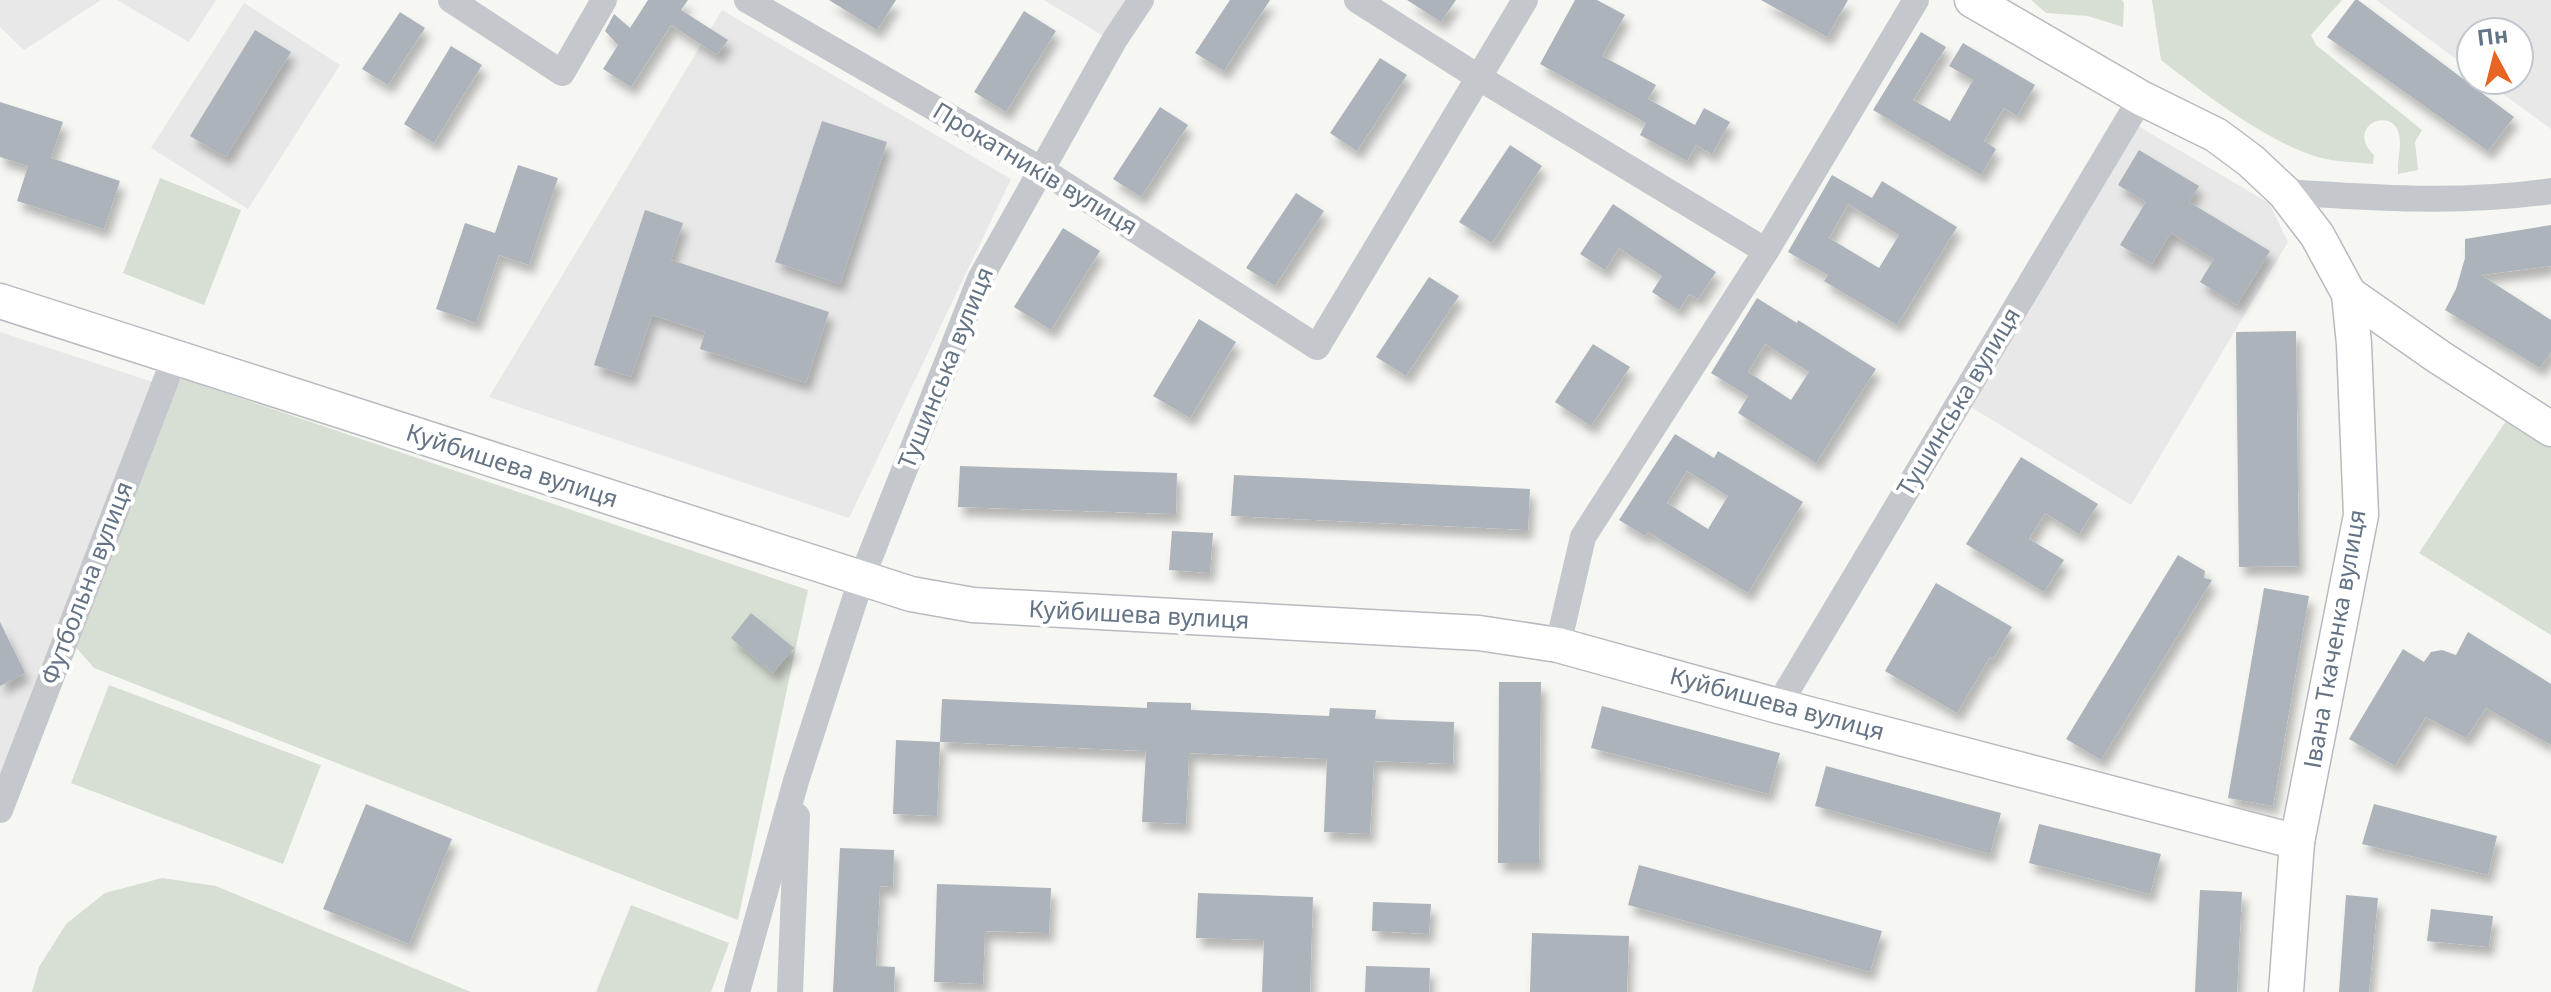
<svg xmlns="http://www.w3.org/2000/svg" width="2551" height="992" viewBox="0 0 2551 992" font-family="'Noto Sans',sans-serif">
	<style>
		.built { fill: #e7e8e7 }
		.green { fill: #d7ded4 }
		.building { fill: #acb3ba; fill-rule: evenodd; filter: url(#shadow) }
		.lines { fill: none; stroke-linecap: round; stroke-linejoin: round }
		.major-casing { stroke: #b7bbbf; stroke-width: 37 }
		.minor { stroke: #c4c7cb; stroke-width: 26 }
		.major { stroke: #fff; stroke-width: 34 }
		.labels { text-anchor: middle; stroke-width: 8; stroke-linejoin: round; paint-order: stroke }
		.street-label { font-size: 24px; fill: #657485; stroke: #fff }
	</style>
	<defs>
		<filter id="shadow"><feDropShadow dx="5" dy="9" stdDeviation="4" flood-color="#0004"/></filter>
	</defs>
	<rect width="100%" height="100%" fill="#f6f7f3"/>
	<g class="built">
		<polygon points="0,0 101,0 24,50 0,27"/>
		<polygon points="117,0 216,0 189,42"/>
		<polygon points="1044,0 1125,0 1102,35"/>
		<polygon points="2376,0 2551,0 2551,129 2484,80 2519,80 2519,32 2471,32 2471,70"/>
		<polygon points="244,3 340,65 248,209 151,148"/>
		<polygon points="722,10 1011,179 849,518 489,397"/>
		<polygon points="2138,126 2269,203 2288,242 2131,505 1971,407"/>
		<polygon points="0,332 153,382 0,783"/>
	</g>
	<g class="green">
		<polygon points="2031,0 2122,0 2124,3 2123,27 2088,16 2046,13"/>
		<path d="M 2152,0 L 2342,0 L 2311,35 L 2316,45 L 2422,130 L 2415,142 L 2418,170 L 2398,174 C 2397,161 2402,146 2399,134 C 2393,106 2344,125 2374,155 L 2373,164 C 2355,162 2335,162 2318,157 C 2265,141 2205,94 2161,60 Z"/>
		<polygon points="160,178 241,210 204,305 123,273"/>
		<polygon points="181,378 808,590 738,920 94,668 74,645"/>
		<polygon points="2506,421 2551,448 2551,635 2419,553"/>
		<polygon points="109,685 321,765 283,864 71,783"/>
		<polygon points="162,878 216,886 471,992 32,992 39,967 66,924 105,893"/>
		<polygon points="631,905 729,943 711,992 596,992"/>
	</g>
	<g class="building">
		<polygon points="648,0 688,0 681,10 728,40 717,55 671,25 631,87 603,69 618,45 605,31 614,14 630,28"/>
		<polygon points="829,0 896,0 877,30"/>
		<polygon points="1230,0 1270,0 1224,71 1195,53"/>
		<polygon points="1407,0 1456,0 1441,22"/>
		<polygon points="1575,0 1597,0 1625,15 1602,56 1656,85 1648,99 1695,125 1704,108 1730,122 1712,154 1696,145 1687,161 1640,135 1646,123 1540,64"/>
		<polygon points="1761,0 1848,0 1827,37"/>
		<polygon points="2355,0 2358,0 2514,117 2488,151 2327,37"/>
		<polygon points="1024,11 1056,31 1006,112 974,92"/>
		<polygon points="400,12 425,28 388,85 362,69"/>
		<polygon points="255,30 291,52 226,157 190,136"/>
		<polygon points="1921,32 1946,47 1913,100 1950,121 1973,80 1949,66 1963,43 2035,85 2017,116 2004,108 1984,141 1996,149 1981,175 1873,110"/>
		<polygon points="451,46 482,65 434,143 404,124"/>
		<polygon points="1380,58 1407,75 1357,151 1330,133"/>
		<polygon points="0,102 63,122 51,158 120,181 104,229 17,201 28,166 0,157"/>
		<polygon points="1160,107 1188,125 1141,197 1113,179"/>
		<polygon points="822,121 887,142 840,284 775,262"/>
		<polygon points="1510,145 1542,166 1492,243 1459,222"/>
		<polygon points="2139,150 2199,186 2189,202 2270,251 2237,305 2200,282 2214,259 2171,233 2152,264 2120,245 2146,202 2118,185"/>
		<polygon points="518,165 558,178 529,265 499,255 476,323 436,309 465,223 495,233"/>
		<path d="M 1832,175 L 1872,198 L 1882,181 L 1957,227 L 1897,325 L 1824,281 L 1828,275 L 1788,252 ZM 1848,204 L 1899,235 L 1879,268 L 1829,238 Z"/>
		<polygon points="1296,193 1324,211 1275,286 1246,268"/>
		<polygon points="1613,204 1716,272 1698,299 1689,294 1679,310 1652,292 1662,276 1619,248 1605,270 1580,254"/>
		<polygon points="645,210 683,223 671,260 829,312 806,383 700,349 705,332 652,315 631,377 594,365"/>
		<polygon points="2551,225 2551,266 2481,275 2551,320 2551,352 2540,368 2445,310 2456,289 2465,258 2465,239"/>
		<polygon points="1063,228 1100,251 1051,330 1014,307"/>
		<polygon points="1429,277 1459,296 1406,376 1376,357"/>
		<path d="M 1757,298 L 1797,323 L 1798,320 L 1876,369 L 1816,463 L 1738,413 L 1748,396 L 1711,373 ZM 1765,344 L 1809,372 L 1791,400 L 1748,372 Z"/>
		<polygon points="1199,319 1236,342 1190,418 1153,396"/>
		<polygon points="2296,331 2299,566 2239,567 2236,332"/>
		<polygon points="1593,344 1630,367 1591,426 1555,402"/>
		<path d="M 1675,434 L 1714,458 L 1718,451 L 1803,502 L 1748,593 L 1648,532 L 1645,536 L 1619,520 ZM 1687,471 L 1728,496 L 1708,529 L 1667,503 Z"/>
		<polygon points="2021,457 2098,504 2079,534 2045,513 2029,539 2064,560 2044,592 1966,544"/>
		<polygon points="960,466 1177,473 1176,514 958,507"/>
		<polygon points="1234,475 1530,489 1528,530 1231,516"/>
		<polygon points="1172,531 1213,533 1210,573 1169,570"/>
		<polygon points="2178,555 2205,571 2204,578 2212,580 2101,760 2066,739"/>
		<polygon points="1936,583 2012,627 1993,659 1990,657 1957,713 1885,671"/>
		<polygon points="2264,588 2309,596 2273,806 2228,798"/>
		<polygon points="751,613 794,648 773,673 731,638"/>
		<polygon points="0,622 25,673 0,686"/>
		<polygon points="2468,632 2551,684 2551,745 2486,708 2466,738 2426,717 2395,766 2349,739 2403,649 2424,662 2431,652 2442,650 2456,655"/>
		<polygon points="1499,682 1541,682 1539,863 1498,863"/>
		<polygon points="942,699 1147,708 1147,702 1191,703 1191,710 1329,716 1330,708 1376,710 1375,719 1454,722 1453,764 1374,761 1370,834 1324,832 1327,759 1189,753 1186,824 1142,822 1146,751 940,742"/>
		<polygon points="1602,706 1780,753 1769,794 1591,748"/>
		<polygon points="896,740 940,742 937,816 893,814"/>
		<polygon points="1826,766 2001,813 1990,854 1815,806"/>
		<polygon points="366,804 452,839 409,944 323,909"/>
		<polygon points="2374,804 2497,836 2488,875 2362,844"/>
		<polygon points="2039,824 2161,854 2150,894 2029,863"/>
		<polygon points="840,848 894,850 893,887 880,886 876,966 895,967 894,992 833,992"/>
		<polygon points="1639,865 1882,931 1870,972 1628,905"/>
		<polygon points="937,884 1051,888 1049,933 985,931 983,984 934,982"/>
		<polygon points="2200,890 2242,892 2237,992 2195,992"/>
		<polygon points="1198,893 1313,897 1310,992 1262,992 1264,940 1196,938"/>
		<polygon points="2346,895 2378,898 2369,992 2339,992"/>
		<polygon points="1373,902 1431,904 1429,934 1372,931"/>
		<polygon points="2431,909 2493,916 2489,947 2427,941"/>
		<polygon points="1532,933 1629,936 1627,992 1530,992"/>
		<polygon points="1366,966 1430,968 1429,992 1365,992"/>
	</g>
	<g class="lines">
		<defs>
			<g id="major">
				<polyline points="1972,0 2141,98 2216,135 2251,161 2284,192 2317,235 2349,294 2354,344 2361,515 2297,842 2286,992"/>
				<polyline points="2349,294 2439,357 2551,429"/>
				<polyline points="0,301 911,594 973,605 1479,633 1558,645 1778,706 2297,842"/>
			</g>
		</defs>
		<use href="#major" class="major-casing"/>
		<g class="minor">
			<polyline points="451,0 562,73 604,0"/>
			<polyline points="747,0 1042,170 1317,347 1525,0"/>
			<polyline points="1357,0 1478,77 1766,251"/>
			<path d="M 2284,192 C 2373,198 2463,204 2551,191"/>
			<polyline points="1558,645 1583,537 1766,251 1916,0"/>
			<polyline points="1778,706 2141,98"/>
			<polyline points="0,810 175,357"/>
			<polyline points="737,992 796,781 862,577 980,279 1115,39 1141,0"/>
			<polyline points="790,992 797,816"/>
		</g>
		<use href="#major" class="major"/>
	</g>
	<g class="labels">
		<g class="street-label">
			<text transform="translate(1035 169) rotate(31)" y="8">Прокатників вулиця</text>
			<text transform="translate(946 368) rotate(-68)" y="8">Тушинська вулиця</text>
			<text transform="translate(1959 402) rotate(-59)" y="8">Тушинська вулиця</text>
			<text transform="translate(512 466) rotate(18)" y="8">Куйбишева вулиця</text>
			<text transform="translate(87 583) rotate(-69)" y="8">Футбольна вулиця</text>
			<text transform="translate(1139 615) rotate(3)" y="8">Куйбишева вулиця</text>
			<text transform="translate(2335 639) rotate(-80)" y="8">Івана Ткаченка вулиця</text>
			<text transform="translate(1777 704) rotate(15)" y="8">Куйбишева вулиця</text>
		</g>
	</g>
	<g transform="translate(2495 56) rotate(353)"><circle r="38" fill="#ffffff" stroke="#c1c7ce" stroke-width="2"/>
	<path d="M0-6L14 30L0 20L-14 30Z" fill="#e86422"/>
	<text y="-12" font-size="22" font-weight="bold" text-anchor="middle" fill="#657485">Пн</text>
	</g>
</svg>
